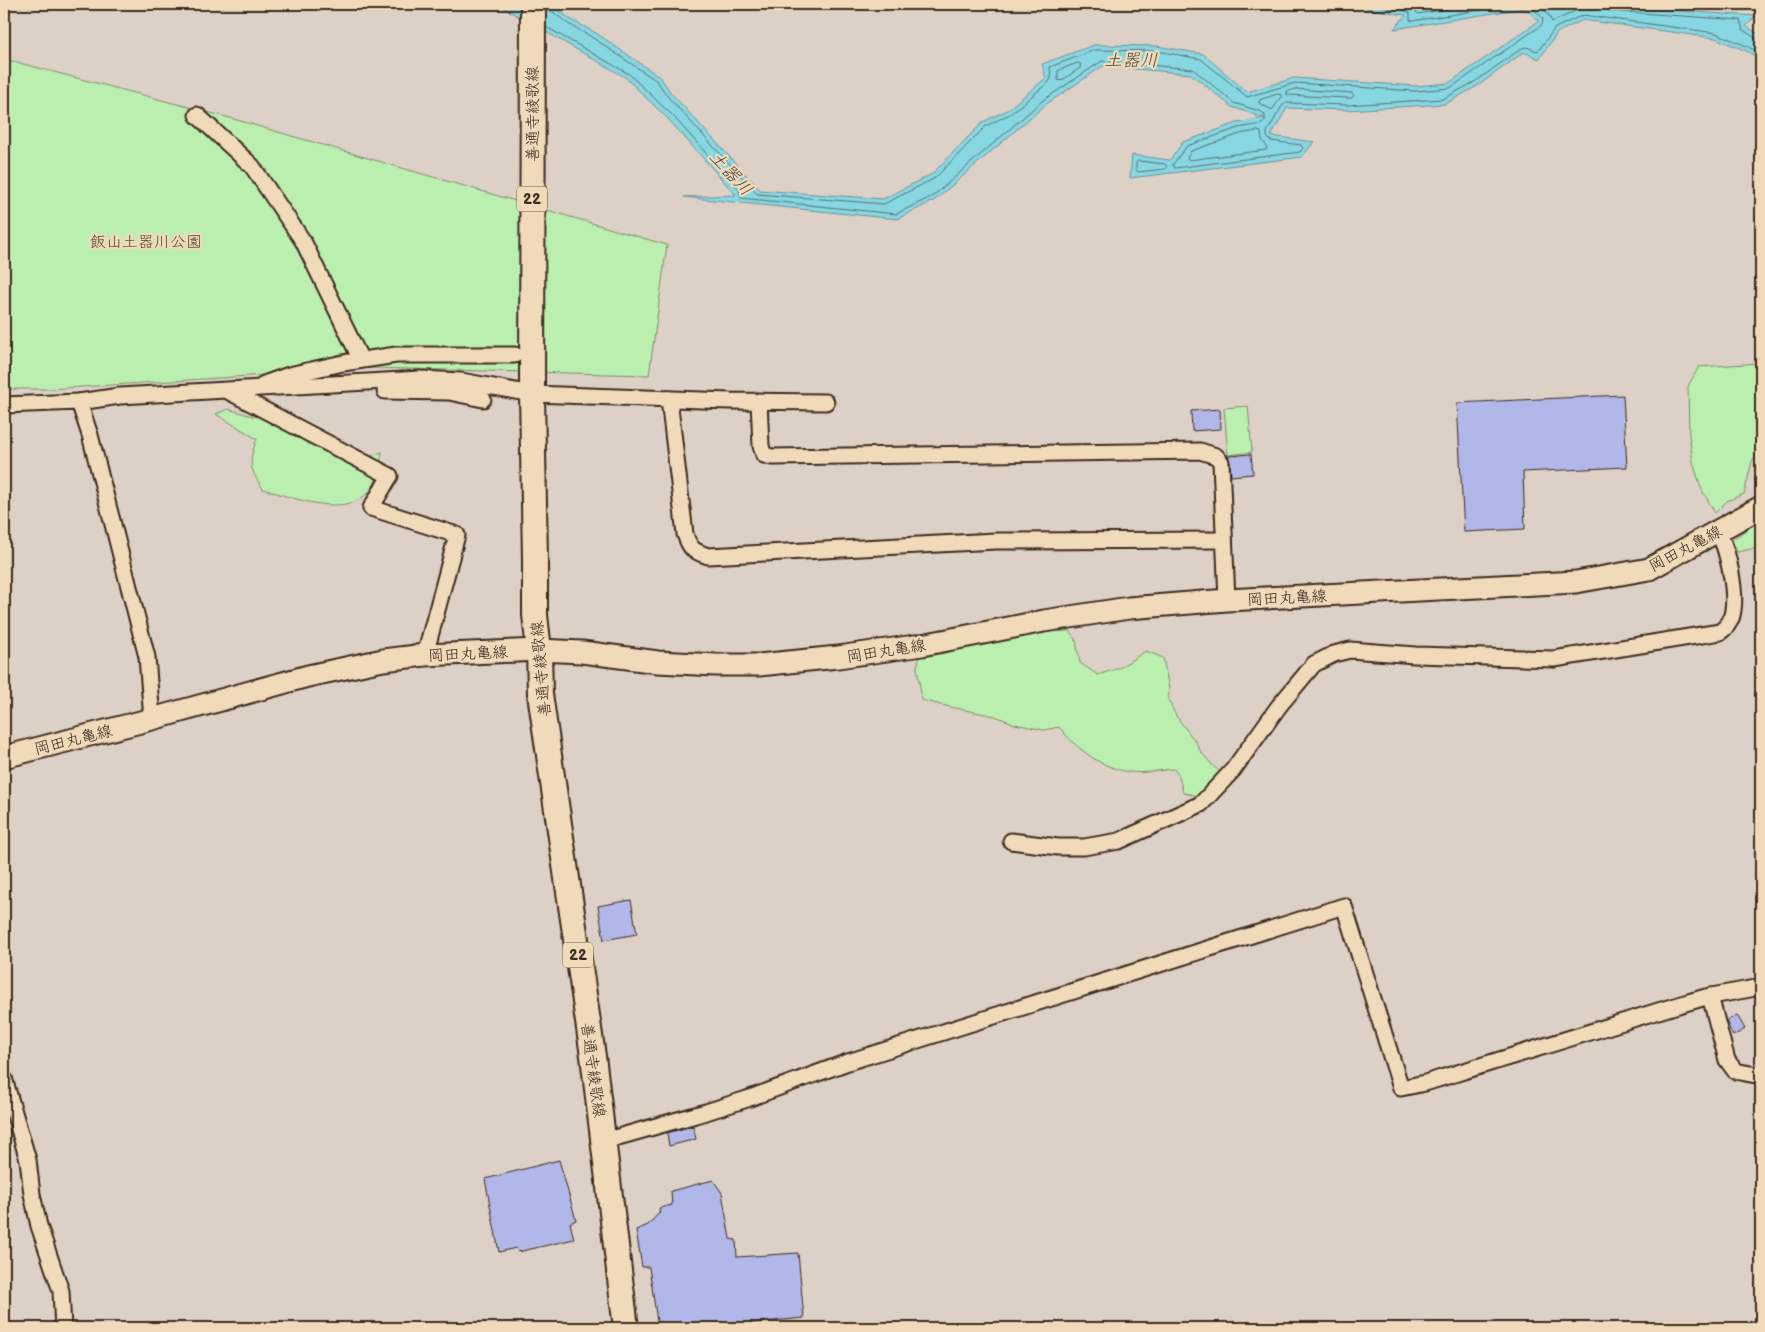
<svg xmlns="http://www.w3.org/2000/svg" width="1765" height="1332" viewBox="0 0 1765 1332" font-family="'Balsamiq Sans','Klee One',sans-serif">
	<style>
		.green { fill: #bbefb0; stroke: #7b8c67 }
		.water { fill: #87d7e3; stroke: #699294 }
		.lines { fill: none; stroke-linecap: round; stroke-linejoin: round }
		.shore { stroke: #596f6d; stroke-width: 1 }
		.building { fill: #b1b7e8; stroke: #3b2a1e }
		.street-casing { stroke: #3b2a1e; stroke-width: 19 }
		.secondary-casing { stroke: #3b2a1e; stroke-width: 25 }
		.primary-casing { stroke: #3b2a1e; stroke-width: 28 }
		.street { stroke: #f0dab9; stroke-width: 15 }
		.secondary { stroke: #f0dab9; stroke-width: 21 }
		.primary { stroke: #f0dab9; stroke-width: 24 }
		.labels { text-anchor: middle; stroke-width: 4.5; stroke-linejoin: round; paint-order: stroke }
		.shield { fill: #f0dab9; stroke: #715f4c; stroke-width: 1 }
		.shield-label { font-size: 15px; font-weight: bold; fill: #3b2a1e }
		.street-label { font-size: 16px; fill: #3b2a1e; stroke: #f0dab9 }
		.park-label { font-size: 16px; fill: #4e4834; stroke: #f0dab9 }
		.water-label { font-size: 18px; font-style: italic; fill: #46443c; stroke: #f0dab9 }
	</style>
	<rect width="100%" height="100%" fill="#ddd0c7"/>
	<filter id="ink" filterUnits="userSpaceOnUse"><feTurbulence type="fractalNoise" baseFrequency=".02" numOctaves="2"/><feDisplacementMap in="SourceGraphic" scale="10" xChannelSelector="R" yChannelSelector="G"/><feConvolveMatrix kernelMatrix="1 2 1 2 8 2 1 2 1" color-interpolation-filters="sRGB"/></filter>
	<g filter="url(#ink)">
		<g class="green">
			<polygon points="4,59 223,116 667,245 649,375 371,368 50,389 4,389"/>
			<polygon points="1761,363 1761,448 1752,461 1744,494 1727,501 1715,513 1701,488 1693,462 1689,435 1688,386 1699,367"/>
			<polygon points="1248,406 1252,452 1228,455 1224,408"/>
			<path d="M 228,409 L 252,416 L 266,417 L 358,461 L 382,452 C 381,459 380,467 378,474 C 363,526 298,499 263,489 C 249,468 248,462 257,439 L 216,414 Z"/>
			<polygon points="1761,519 1761,547 1737,552 1732,540"/>
			<path d="M 1070,631 L 1076,641 L 1080,663 L 1098,675 L 1119,668 L 1146,651 L 1163,658 L 1169,689 L 1168,700 L 1176,716 L 1195,741 L 1201,752 L 1213,766 L 1226,777 L 1205,797 L 1183,793 L 1179,776 L 1174,769 C 1160,770 1144,774 1130,772 C 1101,768 1077,749 1059,727 L 1044,730 L 1015,724 L 995,716 L 941,705 L 922,700 L 917,667 L 921,652 L 1040,632 Z"/>
		</g>
		<polygon class="water" points="497,4 550,4 570,19 596,33 660,77 671,93 760,190 883,199 932,174 983,122 1007,110 1046,78 1042,64 1094,45 1157,46 1203,54 1247,92 1294,78 1416,86 1449,83 1539,21 1525,8 1394,29 1406,15 1341,4 1574,4 1756,16 1746,26 1761,36 1761,60 1747,51 1715,38 1583,20 1558,32 1539,59 1524,52 1479,85 1445,104 1347,110 1287,108 1271,136 1314,142 1302,157 1130,178 1132,155 1170,160 1183,142 1237,123 1264,118 1232,107 1191,74 1103,66 1045,105 935,200 897,219 684,197 736,195 669,120 625,77"/>
		<g class="lines">
			<g class="shore">
				<polyline points="548,4 549,9 567,23 593,38 657,81 668,97 757,194 884,204 935,178 986,126 1010,114 1049,82 1051,78 1050,67 1095,50 1157,51 1201,59 1247,97 1295,83 1416,91 1450,88 1542,25 1543,18 1528,4"/>
				<polyline points="1369,4 1407,11 1410,13 1410,20 1412,21 1518,4"/>
				<polyline points="1404,4 1411,6 1418,14 1480,4"/>
				<polyline points="1538,4 1548,14 1552,22 1580,9 1597,10 1599,4"/>
				<polyline points="1605,4 1606,9 1610,11 1740,20 1743,30 1757,39 1761,39"/>
				<polyline points="546,27 629,74 673,116 739,190 741,198 896,214 933,196 1042,101 1102,61 1193,69 1234,103 1262,112 1265,115 1265,120 1262,124 1238,128 1187,146 1173,164 1173,166 1175,168 1300,152 1303,148 1301,145 1271,141 1267,137 1267,132 1282,106 1286,103 1347,105 1443,99 1476,81 1522,48 1526,47 1538,51 1555,28 1583,15 1716,33 1749,47 1761,54"/>
				<polygon points="1078,63 1081,64 1080,68 1061,81 1058,80 1058,71"/>
				<polygon points="1296,89 1352,93 1354,96 1352,98 1346,98 1287,95 1287,92"/>
				<polygon points="1278,94 1281,95 1281,98 1272,110 1259,103 1260,100"/>
				<polygon points="1258,131 1261,132 1262,140 1267,147 1266,150 1189,160 1187,158 1191,151 1240,134"/>
				<polygon points="1139,161 1165,164 1167,167 1165,169 1138,172 1136,170 1136,163"/>
			</g>
		</g>
		<g class="building">
			<polygon points="1623,395 1627,467 1523,472 1525,529 1464,532 1457,403"/>
			<polygon points="1220,409 1221,429 1192,431 1191,411"/>
			<polygon points="1251,454 1253,474 1231,476 1230,462 1228,456"/>
			<polygon points="631,900 637,934 604,940 598,906"/>
			<polygon points="1737,1015 1745,1029 1733,1036 1726,1021"/>
			<polygon points="693,1126 696,1139 669,1146 667,1133"/>
			<polygon points="559,1160 576,1220 570,1223 574,1239 518,1252 516,1248 499,1252 485,1179"/>
			<polygon points="713,1180 722,1193 730,1239 736,1240 737,1257 798,1253 804,1318 753,1323 753,1328 658,1328 649,1267 642,1267 636,1230 648,1225 660,1212 659,1208 672,1205 671,1191"/>
		</g>
		<g class="lines">
			<defs>
				<g id="street">
					<polyline points="197,115 252,166 303,241 361,360"/>
					<polyline points="264,384 289,375 343,363 396,355 515,355"/>
					<polyline points="228,391 390,476 371,508 457,535 425,655"/>
					<polyline points="385,391 449,392 483,399"/>
					<path d="M 669,399 L 685,534 C 690,549 693,551 708,556 L 996,541 L 1224,540"/>
					<polyline points="759,401 761,446 764,455 772,457 1200,451 1216,456 1221,462 1227,600"/>
					<polyline points="79,402 120,396 420,379 461,381 532,394 730,401 826,402"/>
					<polyline points="4,405 79,402 90,435 147,657 152,719"/>
					<path d="M 1011,841 L 1058,847 L 1084,847 L 1119,841 L 1201,804 L 1233,770 L 1279,706 L 1314,664 L 1334,654 L 1350,650 L 1415,655 L 1554,659 L 1720,632 C 1727,627 1732,620 1733,610 C 1736,591 1728,547 1717,531"/>
					<polyline points="1710,996 1727,1060 1735,1071 1761,1076"/>
					<polyline points="4,1078 28,1160 32,1194 39,1226 61,1291 63,1328"/>
					<polyline points="604,1141 706,1112 747,1099 848,1062 1344,906 1401,1088 1425,1083 1668,1008 1706,997 1761,987"/>
				</g>
				<polyline id="secondary" points="4,757 152,719 308,676 383,660 425,655 539,650 582,652 658,662 716,665 759,665 838,657 922,645 1044,621 1129,608 1227,600 1576,582 1649,569 1761,507"/>
				<polyline id="primary" points="533,4 532,394 535,559 535,615 539,650 540,694 593,1056 626,1328"/>
			</defs>
			<use href="#street" class="street-casing"/>
			<use href="#secondary" class="secondary-casing"/>
			<use href="#primary" class="primary-casing"/>
			<use href="#street" class="street"/>
			<use href="#secondary" class="secondary"/>
			<use href="#primary" class="primary"/>
		</g>
	</g>
	<g class="labels">
		<g class="shield">
			<rect x="517" y="186.5" width="30" height="25" rx="4"/>
			<rect x="563" y="942.5" width="30" height="25" rx="4"/>
		</g>
		<g class="shield-label">
			<text x="532" y="204">22</text>
			<text x="578" y="960">22</text>
		</g>
		<g class="street-label">
			<text transform="translate(532 114) rotate(-90)" y="6">善通寺綾歌線</text>
			<text transform="translate(1685 548) rotate(-28)" y="6">岡田丸亀線</text>
			<text transform="translate(1287 597) rotate(-3)" y="6">岡田丸亀線</text>
			<text transform="translate(886 650) rotate(-9)" y="6">岡田丸亀線</text>
			<text transform="translate(468 653) rotate(-3)" y="6">岡田丸亀線</text>
			<text transform="translate(540 669) rotate(-95)" y="6">善通寺綾歌線</text>
			<text transform="translate(73 739) rotate(-14)" y="6">岡田丸亀線</text>
			<text transform="translate(594 1070) rotate(82)" y="6">善通寺綾歌線</text>
		</g>
		<g class="park-label">
			<text x="146" y="247">飯山土器川公園</text>
		</g>
		<g class="water-label">
			<text x="1131" y="66">土器川</text>
			<text transform="translate(731 173) rotate(47)" y="6">土器川</text>
		</g>
	</g>
	<rect width="1765" height="1332" fill="none" stroke="#f0dab9" stroke-width="20"/>
	<rect x="10" y="10" width="1745" height="1312" fill="none" stroke="#3b2a1e" stroke-width="2" filter="url(#ink)"/>
</svg>
